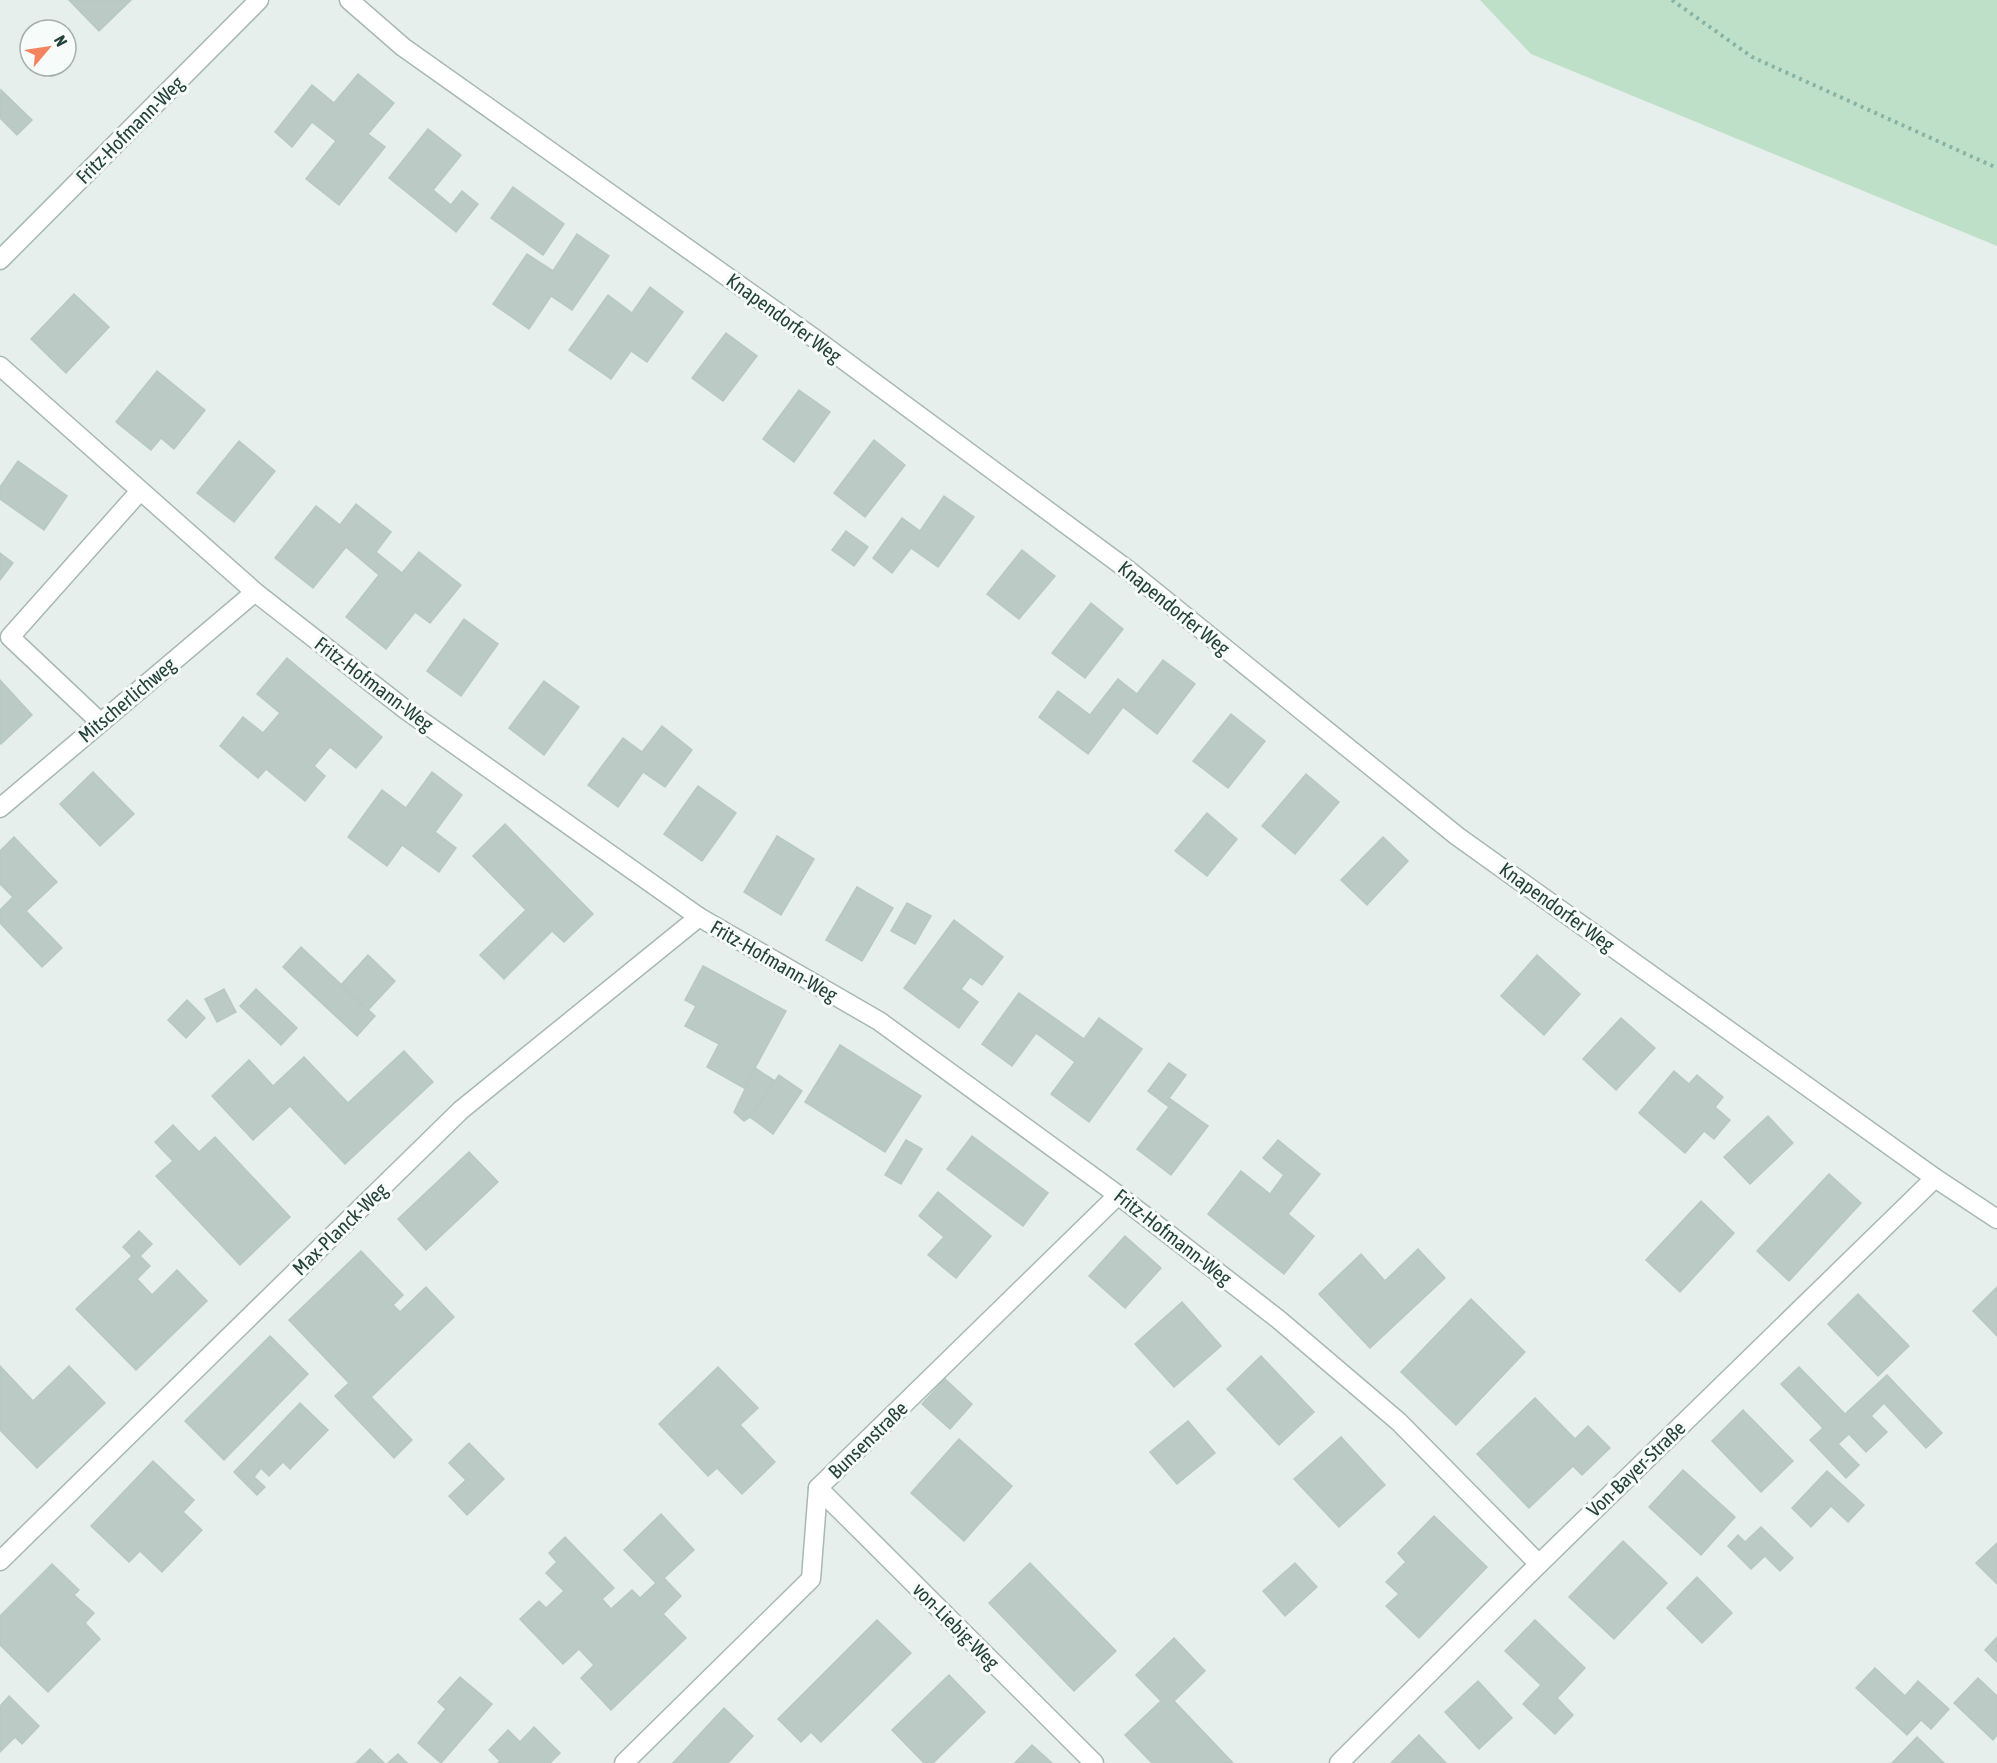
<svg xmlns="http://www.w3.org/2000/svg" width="1997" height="1763" viewBox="0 0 1997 1763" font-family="'Asap Condensed',sans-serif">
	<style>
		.green { fill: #bfe0c8 }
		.building { fill: #bbcac4; stroke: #b8c9c2; stroke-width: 1.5 }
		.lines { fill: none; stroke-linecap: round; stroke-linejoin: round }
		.service-casing { stroke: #a8b8b2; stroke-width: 21 }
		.minor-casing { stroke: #a8b8b2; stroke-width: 21 }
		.path { stroke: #86b3a5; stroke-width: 4; stroke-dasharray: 3 4.5; stroke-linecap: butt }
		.service { stroke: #fff; stroke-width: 18 }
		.minor { stroke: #fff; stroke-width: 18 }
		.labels { text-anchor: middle; stroke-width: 6; stroke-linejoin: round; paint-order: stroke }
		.street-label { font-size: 20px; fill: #24423a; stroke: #f7fbf9 }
	</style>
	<rect width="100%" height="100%" fill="#e6efeb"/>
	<polygon class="green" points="1480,0 1997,0 1997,246 1531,54"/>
	<g class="building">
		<polygon points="69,0 131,0 99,31"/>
		<polygon points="358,74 394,103 368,134 385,147 339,205 306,179 336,141 312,122 292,147 275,132 312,85 334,103"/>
		<polygon points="1,90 32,120 17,135 0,118"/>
		<polygon points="428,129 461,155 433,190 451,205 462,191 478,204 456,232 389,178"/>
		<polygon points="513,187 564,224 543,255 491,218"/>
		<polygon points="577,234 609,256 572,310 551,296 529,329 493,304 527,254 553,271"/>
		<polygon points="650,287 683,312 647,362 631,351 611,379 569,350 608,295 632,313"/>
		<polygon points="74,294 109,327 66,373 31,339"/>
		<polygon points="726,333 757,356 723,401 692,378"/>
		<polygon points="157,371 205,410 174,449 161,438 151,450 116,422"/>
		<polygon points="799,390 830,412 794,462 763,439"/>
		<polygon points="874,440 905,465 865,517 834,493"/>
		<polygon points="239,441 275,471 234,522 197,493"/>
		<polygon points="18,461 67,496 44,530 0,499 0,487"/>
		<polygon points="944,496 974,517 938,567 911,548 892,573 873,558 902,518 920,531"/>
		<polygon points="356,504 391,532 376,552 402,573 419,552 461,585 430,623 415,612 386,649 346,617 379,575 346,547 313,588 275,558 316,506 340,525"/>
		<polygon points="846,531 868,547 854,566 832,550"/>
		<polygon points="1022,550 1055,576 1019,619 987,594"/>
		<polygon points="0,553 13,563 0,580"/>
		<polygon points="1091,603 1123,629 1085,678 1052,653"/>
		<polygon points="464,619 498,644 461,696 427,671"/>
		<polygon points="287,658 382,737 356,768 330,747 314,766 325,776 305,801 266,769 258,778 220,746 243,717 263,733 280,713 257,694"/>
		<polygon points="1163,660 1195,684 1157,734 1123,707 1088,754 1039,717 1058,691 1090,715 1118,679 1137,694"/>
		<polygon points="0,680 32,715 1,744 0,743"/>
		<polygon points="544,681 579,707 544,755 509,728"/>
		<polygon points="1231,714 1265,741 1228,788 1193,761"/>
		<polygon points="662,726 692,750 665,787 643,772 618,807 588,785 623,738 642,752"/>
		<polygon points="93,772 134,814 100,846 60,804"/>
		<polygon points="432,772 462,795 435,832 456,848 439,872 402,845 387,866 348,837 382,790 406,808"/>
		<polygon points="1306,774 1339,802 1295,854 1262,826"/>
		<polygon points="698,786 736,813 702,861 664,834"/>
		<polygon points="1207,813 1237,839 1207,876 1175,851"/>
		<polygon points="505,824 593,914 564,942 552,931 504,979 480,955 526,910 473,856"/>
		<polygon points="777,836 814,859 781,915 744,892"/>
		<polygon points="14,837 57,882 26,911 62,948 42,967 0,923 0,910 13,897 0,884 0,851"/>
		<polygon points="1383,837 1408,861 1367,905 1341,880"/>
		<polygon points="857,887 893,908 862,961 826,940"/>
		<polygon points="907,903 931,916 915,944 891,931"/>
		<polygon points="954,920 1003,957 982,985 970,977 961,989 978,1002 959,1028 904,988"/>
		<polygon points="301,947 375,1016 357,1036 283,967"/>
		<polygon points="368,955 395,981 368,1010 341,985"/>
		<polygon points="1537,955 1580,994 1544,1035 1501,996"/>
		<polygon points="703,966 786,1011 744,1088 707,1067 719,1044 685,1026 696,1006 685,1000"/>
		<polygon points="224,989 236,1012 217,1022 205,999"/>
		<polygon points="256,989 297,1028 281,1045 240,1006"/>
		<polygon points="1019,993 1084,1039 1099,1018 1142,1049 1089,1122 1051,1094 1075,1062 1036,1033 1012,1066 982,1044"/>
		<polygon points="187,1000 205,1018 186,1038 168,1020"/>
		<polygon points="1621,1018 1655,1048 1616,1090 1583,1059"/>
		<polygon points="840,1045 921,1096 885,1152 805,1102"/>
		<polygon points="404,1051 433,1082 345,1164 290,1106 253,1140 212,1096 249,1060 273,1086 304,1057 348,1103"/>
		<polygon points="1169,1063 1186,1075 1169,1098 1208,1126 1171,1175 1137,1149 1169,1107 1148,1091"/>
		<polygon points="755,1068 775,1081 750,1117 744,1121 734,1112"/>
		<polygon points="1674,1071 1689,1084 1697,1075 1723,1097 1715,1107 1730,1120 1714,1139 1704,1131 1685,1153 1639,1113"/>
		<polygon points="779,1075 802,1091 773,1134 750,1117"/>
		<polygon points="1768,1116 1793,1143 1750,1184 1724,1157"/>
		<polygon points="173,1125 199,1152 215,1137 290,1217 240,1265 156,1176 173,1161 155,1142"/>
		<polygon points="972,1136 1048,1193 1023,1226 947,1169"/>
		<polygon points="906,1140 922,1149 901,1184 885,1175"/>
		<polygon points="1278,1140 1320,1174 1288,1214 1314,1236 1284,1274 1208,1214 1241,1171 1270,1194 1284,1175 1263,1158"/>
		<polygon points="469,1152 498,1182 426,1250 398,1219"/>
		<polygon points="1829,1174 1861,1203 1789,1281 1757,1251"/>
		<polygon points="938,1192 991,1236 956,1278 928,1255 944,1237 919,1216"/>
		<polygon points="1701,1201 1734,1233 1680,1292 1646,1260"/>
		<polygon points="139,1231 152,1244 140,1256 150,1266 137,1279 152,1295 177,1270 207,1301 136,1370 76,1309 132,1256 123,1247"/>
		<polygon points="1125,1236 1161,1268 1125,1308 1089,1276"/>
		<polygon points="1418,1249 1445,1278 1370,1348 1319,1294 1361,1254 1385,1281"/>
		<polygon points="361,1251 403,1295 393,1305 400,1312 426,1287 454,1317 371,1397 412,1440 394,1458 335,1396 349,1383 289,1320"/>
		<polygon points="1997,1287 1997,1336 1973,1311"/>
		<polygon points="1858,1294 1909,1346 1878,1376 1828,1324"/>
		<polygon points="1471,1299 1525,1352 1456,1425 1401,1372"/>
		<polygon points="1182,1302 1221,1346 1174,1387 1135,1344"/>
		<polygon points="270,1336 308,1374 224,1460 185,1421"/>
		<polygon points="1261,1356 1314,1412 1279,1445 1227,1389"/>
		<polygon points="0,1366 33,1401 69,1366 105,1403 37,1468 0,1430"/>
		<polygon points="718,1367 758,1408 740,1425 775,1462 742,1494 717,1468 708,1476 659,1424"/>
		<polygon points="1799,1367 1845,1414 1887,1375 1942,1433 1926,1448 1884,1403 1871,1416 1887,1432 1866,1452 1849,1434 1838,1444 1859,1465 1846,1478 1810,1440 1823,1428 1781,1384"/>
		<polygon points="945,1379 972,1404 950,1429 922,1404"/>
		<polygon points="1535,1398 1575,1439 1588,1426 1610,1448 1582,1475 1573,1466 1529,1508 1477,1454"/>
		<polygon points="300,1403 328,1430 290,1469 283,1462 269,1476 261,1468 254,1477 265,1487 257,1495 234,1472"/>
		<polygon points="1743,1410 1793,1461 1761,1492 1712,1441"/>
		<polygon points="1188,1421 1215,1453 1177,1484 1150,1452"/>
		<polygon points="1341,1437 1385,1485 1339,1527 1294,1479"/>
		<polygon points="959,1439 1012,1486 964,1541 911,1493"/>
		<polygon points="469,1443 504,1479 467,1515 449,1496 466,1480 449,1463"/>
		<polygon points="153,1461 194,1500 183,1512 202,1530 162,1572 140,1551 129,1562 91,1526"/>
		<polygon points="1683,1470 1735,1517 1701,1555 1649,1507"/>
		<polygon points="1827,1471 1864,1505 1848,1522 1831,1506 1811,1527 1792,1508"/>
		<polygon points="661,1514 694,1550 664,1578 681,1596 663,1614 686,1638 611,1710 581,1678 594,1665 579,1649 563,1664 520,1619 539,1601 546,1608 564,1591 546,1573 557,1562 549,1553 565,1537 614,1588 602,1599 611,1609 632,1590 640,1598 656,1583 624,1550"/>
		<polygon points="1434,1516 1487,1567 1419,1638 1386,1606 1399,1594 1386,1582 1406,1562 1398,1553"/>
		<polygon points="1761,1527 1793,1558 1780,1571 1765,1556 1751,1569 1728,1546 1738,1535 1745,1542"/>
		<polygon points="1623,1541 1667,1583 1614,1639 1569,1597"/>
		<polygon points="1997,1543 1997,1584 1976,1563"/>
		<polygon points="1030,1563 1116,1651 1074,1691 989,1603"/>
		<polygon points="1295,1563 1317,1587 1285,1616 1263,1591"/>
		<polygon points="52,1564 79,1590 74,1595 94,1613 85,1623 100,1639 48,1692 0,1645 0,1616"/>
		<polygon points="1697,1577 1732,1613 1702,1643 1667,1608"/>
		<polygon points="877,1620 911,1653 821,1742 811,1732 801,1742 778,1719"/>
		<polygon points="1535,1620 1585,1668 1557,1698 1573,1715 1555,1734 1523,1704 1541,1685 1505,1651"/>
		<polygon points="1997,1637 1997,1662 1985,1650"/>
		<polygon points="1174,1638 1205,1671 1174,1701 1233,1763 1152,1763 1125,1735 1161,1701 1136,1675"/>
		<polygon points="1875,1668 1905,1696 1918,1681 1949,1709 1931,1729 1921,1720 1907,1735 1856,1688"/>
		<polygon points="949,1675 985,1712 933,1763 924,1763 892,1730"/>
		<polygon points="460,1677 492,1704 441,1763 418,1743 446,1709 438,1702"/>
		<polygon points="1978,1678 1997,1696 1997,1735 1993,1740 1954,1703"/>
		<polygon points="1478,1681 1512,1718 1479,1749 1445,1712"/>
		<polygon points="9,1696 39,1726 22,1744 15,1737 0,1752 0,1706"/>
		<polygon points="724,1708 753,1736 728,1763 673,1763"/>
		<polygon points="534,1727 560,1753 550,1763 498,1763 500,1761 489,1750 508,1730 520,1742"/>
		<polygon points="1419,1735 1446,1763 1391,1763"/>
		<polygon points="1917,1737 1944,1763 1892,1763"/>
		<polygon points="1032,1745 1052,1763 1015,1763"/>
		<polygon points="370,1749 384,1763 356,1763"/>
		<polygon points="398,1754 407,1763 388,1763"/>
	</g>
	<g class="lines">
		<defs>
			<polyline id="service" points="100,722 10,637 140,491"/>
			<g id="minor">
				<polyline points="349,0 403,47 818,341 1128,570 1457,836 1935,1178 1997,1219"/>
				<polyline points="0,260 259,0"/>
				<polyline points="0,366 255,592 406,710 699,917 879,1021 1118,1195 1278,1319 1399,1422 1539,1564"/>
				<polyline points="0,808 255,592"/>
				<polyline points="818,1488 1094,1763"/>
				<polyline points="0,1561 461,1110 699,917"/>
				<polyline points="624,1763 811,1579 818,1488 1118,1195"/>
				<polyline points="1339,1763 1539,1564 1935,1178"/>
			</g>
		</defs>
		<use href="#service" class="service-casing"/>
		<use href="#minor" class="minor-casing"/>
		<polyline class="path" points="1672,0 1752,57 1997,168"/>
		<use href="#service" class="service"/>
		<use href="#minor" class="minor"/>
	</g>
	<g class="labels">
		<g class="street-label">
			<text transform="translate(130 130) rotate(-45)" y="7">Fritz-Hofmann-Weg</text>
			<text transform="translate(784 318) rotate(36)" y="7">Knapendorfer Weg</text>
			<text transform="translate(1174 608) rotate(39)" y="7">Knapendorfer Weg</text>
			<text transform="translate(374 684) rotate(37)" y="7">Fritz-Hofmann-Weg</text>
			<text transform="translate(127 700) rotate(-40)" y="7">Mitscherlichweg</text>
			<text transform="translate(1557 907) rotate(36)" y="7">Knapendorfer Weg</text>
			<text transform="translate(774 961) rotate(30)" y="7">Fritz-Hofmann-Weg</text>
			<text transform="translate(340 1229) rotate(-44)" y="7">Max-Planck-Weg</text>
			<text transform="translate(1173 1237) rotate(38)" y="7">Fritz-Hofmann-Weg</text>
			<text transform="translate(868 1440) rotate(-44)" y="7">Bunsenstraße</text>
			<text transform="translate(1636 1469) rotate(-44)" y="7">Von-Bayer-Straße</text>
			<text transform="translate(956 1626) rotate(45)" y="7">von-Liebig-Weg</text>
		</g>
	</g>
	<g transform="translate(48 48) rotate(61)"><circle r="28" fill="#f7fbf9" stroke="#a3b1ad" stroke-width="1.5"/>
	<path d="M0-4.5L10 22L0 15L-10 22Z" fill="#f4845f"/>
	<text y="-9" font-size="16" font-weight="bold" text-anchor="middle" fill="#24423a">N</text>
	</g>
</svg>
